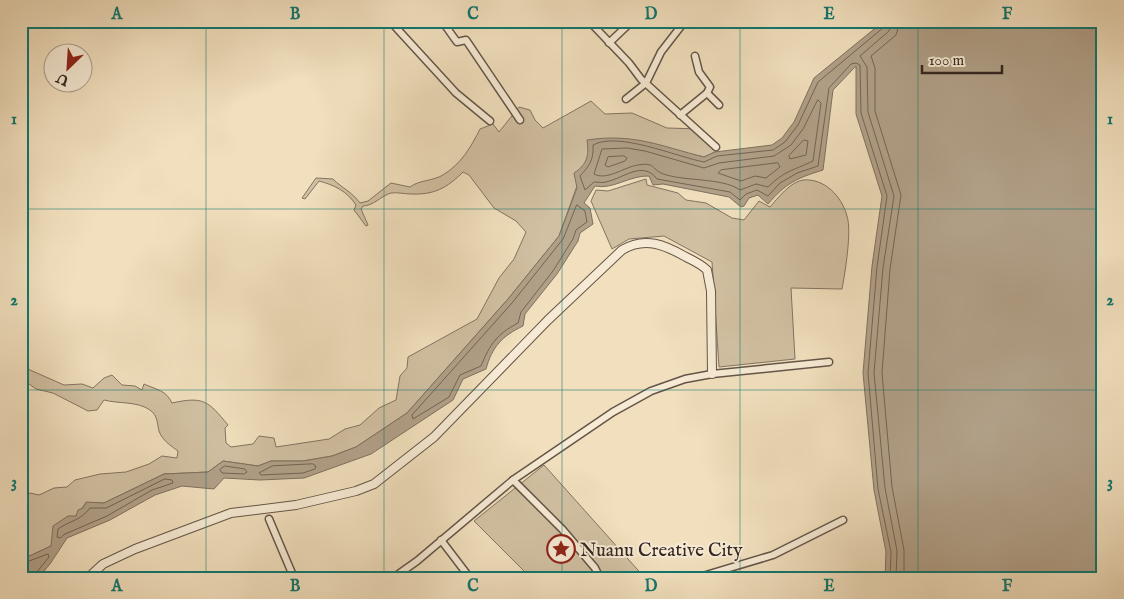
<svg xmlns="http://www.w3.org/2000/svg" width="1124" height="599" viewBox="0 0 1124 599" font-family="'IM FELL English',serif">
	<style>
		.green { fill: #d1c0a2; stroke: #837462 }
		.water { fill: #b1a088; stroke: #7f705f }
		.lines { fill: none; stroke-linecap: round; stroke-linejoin: round }
		.shore { stroke: #736454; stroke-width: 1 }
		.minor-casing { stroke: #645548; stroke-width: 9 }
		.tertiary-casing { stroke: #645548; stroke-width: 10 }
		.minor { stroke: #f6ead4; stroke-width: 6 }
		.tertiary { stroke: #f6ead4; stroke-width: 8 }
		.grid { fill: none; stroke: #0f766e; stroke-width: 1; stroke-opacity: 0.55 }
		.labels { text-anchor: middle; stroke-width: 4; stroke-linejoin: round; paint-order: stroke }
		.poi-label { font-size: 19px; fill: #352721; stroke: #f6ead4; text-anchor: start }
		.neatline { fill: none; stroke: #0f766e; stroke-width: 2 }
		.grid-label { font-size: 16px; text-anchor: middle; font-weight: bold; fill: #0f766e }
	</style>
	<rect width="100%" height="100%" fill="#f1dfbd"/>
	<filter id="stains"><feTurbulence type="fractalNoise" baseFrequency=".004" numOctaves="4"/><feColorMatrix values="0 0 0 0 .2 0 0 0 0 .09 0 0 0 0 .02 0 0 0 .5 -.17"/></filter>
	<radialGradient id="worn" r=".72"><stop offset=".6" stop-color="#630" stop-opacity="0"/><stop offset="1" stop-color="#630" stop-opacity=".3"/></radialGradient>
	<g class="green">
		<path d="M 591,101 L 605,114 L 632,113 L 667,128 L 701,129 L 719,146 L 715,152 L 704,157 L 686,153 L 588,155 L 559,236 L 508,299 L 407,413 L 356,447 L 332,456 L 303,461 L 271,461 L 258,466 L 223,461 L 208,472 L 164,474 L 104,503 L 86,503 L 51,546 L 21,560 L 21,498 L 30,493 L 39,495 L 54,488 L 67,487 L 75,480 L 100,474 L 126,472 L 149,464 L 162,456 L 177,458 L 178,451 C 171,446 162,440 159,431 C 157,423 158,416 150,410 C 137,401 119,404 104,400 L 97,410 L 88,411 L 53,393 L 36,389 L 21,378 L 21,366 L 64,385 L 82,384 L 93,388 L 104,378 L 112,375 L 122,385 L 135,386 L 142,390 L 144,384 C 157,390 166,390 172,403 C 204,396 208,401 228,425 L 225,428 L 226,443 L 231,447 L 253,444 L 259,436 L 274,438 L 276,447 L 329,439 L 345,429 L 360,425 L 379,408 L 396,400 L 400,376 L 407,368 L 408,357 L 477,319 L 499,278 L 514,259 L 526,232 L 516,221 L 494,208 L 469,175 L 463,172 C 447,188 434,195 411,194 C 404,194 397,192 391,193 C 381,196 373,206 363,206 L 361,209 L 368,225 L 366,226 L 354,210 L 356,205 C 347,191 334,185 319,181 L 305,199 L 302,198 L 316,178 L 333,179 C 343,189 351,191 360,203 L 368,201 L 391,183 L 410,187 C 419,180 433,181 443,175 C 461,164 471,147 480,129 L 493,124 L 499,132 L 519,107 L 530,110 L 535,120 L 543,128 Z"/>
		<path d="M 646,179 L 647,185 L 678,193 L 686,200 L 706,203 L 732,218 L 744,220 L 759,201 L 770,207 C 778,198 790,182 803,180 C 825,178 842,197 847,216 C 852,231 845,273 842,289 L 791,288 L 795,359 L 719,367 L 712,262 L 664,236 L 629,239 L 612,249 L 591,201 L 596,190 L 608,191 Z"/>
		<polygon points="544,465 645,578 531,578 474,521"/>
	</g>
	<path class="water" d="M 884,21 L 1103,21 L 1103,578 L 885,578 L 886,552 L 874,490 L 863,373 L 872,266 L 882,196 L 856,114 L 856,66 L 833,90 L 823,170 C 797,178 786,183 768,204 L 758,195 L 749,198 L 744,206 L 741,207 L 729,197 L 663,184 L 653,185 L 649,176 C 630,175 613,190 595,186 L 584,203 L 590,208 L 593,224 L 580,233 L 578,241 L 557,274 L 525,314 L 523,326 C 502,336 492,347 486,369 L 463,379 L 453,400 L 371,454 L 304,478 L 260,480 L 224,478 L 214,489 L 182,486 L 155,495 L 110,520 L 67,538 L 50,564 L 38,578 L 21,578 L 21,560 L 51,546 L 53,526 L 68,516 L 76,516 L 78,510 L 83,508 L 86,502 L 104,503 L 164,474 L 208,472 L 223,461 L 258,466 L 271,461 L 303,461 L 332,456 L 356,447 L 407,413 L 508,299 L 559,236 L 577,188 L 574,173 C 588,164 589,155 587,140 C 634,133 660,146 704,157 L 715,152 L 772,145 L 782,138 L 794,122 L 814,78 Z"/>
	<g class="lines">
		<g class="shore">
			<path d="M 886,21 L 884,27 L 818,82 L 798,125 L 785,142 L 773,150 L 717,156 L 704,162 C 677,157 618,131 593,145 C 594,160 589,166 580,176 L 585,190 L 594,182 C 598,182 602,183 606,182 C 624,178 643,160 657,179 L 730,192 L 740,200 L 746,194 L 757,190 L 768,196 L 780,183 L 797,173 L 818,166 L 829,88 L 851,64 L 856,63 L 860,65 L 861,113 L 887,196 L 877,267 L 868,373 L 878,489 L 891,552 L 890,578"/>
			<polyline points="893,21 889,31 860,56 867,67 868,112 894,196 883,268 874,373 885,488 897,551 896,578"/>
			<polyline points="900,21 896,35 871,56 875,68 875,111 901,195 890,269 882,373 892,487 904,550 904,578"/>
			<path d="M 818,100 L 821,103 L 813,161 C 792,171 786,170 768,187 L 756,184 L 740,190 C 722,177 682,182 661,173 C 652,169 655,162 638,165 C 624,167 607,181 594,174 L 602,149 L 627,148 L 645,151 L 704,168 L 719,163 L 774,156 L 791,145 L 803,129 Z"/>
			<polygon points="804,140 808,141 806,155 790,159 789,156"/>
			<polygon points="624,156 627,158 625,161 608,167 605,165 608,157"/>
			<polygon points="778,163 780,167 766,178 755,176 741,181 718,173 721,170"/>
			<path d="M 577,205 L 585,211 L 587,222 L 576,230 L 573,239 L 553,271 L 521,312 L 518,323 C 497,334 490,344 481,366 L 460,375 L 449,397 L 413,419 L 412,415 L 512,303 L 563,239 Z"/>
			<polygon points="313,464 316,466 315,469 303,473 261,475 259,473 272,466"/>
			<polygon points="225,466 245,469 247,472 244,474 222,473 220,470"/>
			<path d="M 165,479 L 172,480 L 173,483 L 152,490 L 107,516 L 65,534 L 60,538 L 57,537 L 58,529 C 71,520 80,521 90,508 L 106,508 Z"/>
			<polyline points="21,564 48,554 49,557 36,573 35,578"/>
		</g>
		<defs>
			<g id="minor">
				<polyline points="390,21 456,93 490,121"/>
				<polyline points="442,21 457,42 466,40 520,120"/>
				<polyline points="589,21 629,63 641,79 716,147"/>
				<polyline points="594,26 600,21"/>
				<polyline points="609,43 632,21"/>
				<polyline points="707,93 719,105"/>
				<polyline points="626,99 646,83 661,52 685,21"/>
				<polyline points="680,115 707,93 710,87 699,72 695,56"/>
				<polyline points="513,480 562,529 595,568 600,578"/>
				<polyline points="269,519 294,578"/>
				<polyline points="441,540 470,578"/>
				<polyline points="393,578 417,561 513,480 613,412 651,391 685,379 712,374 829,362"/>
				<polyline points="696,578 773,555 843,520"/>
			</g>
			<path id="tertiary" d="M 88,578 L 103,564 L 135,549 L 231,513 L 296,505 L 356,491 L 374,484 L 434,437 L 548,320 L 622,250 C 645,236 665,245 686,257 C 694,261 701,264 707,270 L 711,291 L 712,374"/>
		</defs>
		<use href="#minor" class="minor-casing"/>
		<use href="#tertiary" class="tertiary-casing"/>
		<use href="#minor" class="minor"/>
		<use href="#tertiary" class="tertiary"/>
	</g>
	<path class="grid" d="M 206,21 L 206,578M 384,21 L 384,578M 562,21 L 562,578M 740,21 L 740,578M 918,21 L 918,578M 21,209 L 1103,209M 21,390 L 1103,390"/>
	<defs>
		<symbol id="sight-ring" viewBox="-11 -11 22 22"><circle r="9.5" fill="#f6ead4" stroke="#8f2418" stroke-width="1.5"/><path d="M0-6L1.8-2.2L6-1.7L2.9 1.2L3.7 5.4L0 3.3L-3.7 5.4L-2.9 1.2L-6-1.7L-1.8-2.2Z" fill="#8f2418"/></symbol>
	</defs>
	<g fill-rule="evenodd">
		<use href="#sight-ring" x="545" y="533" width="32" height="32"/>
	</g>
	<g class="labels">
		<g class="poi-label">
			<text x="580" y="556">Nuanu Creative City</text>
		</g>
	</g>
	<rect width="1124" height="599" fill="none" stroke="#f1dfbd" stroke-width="55"/>
	<g transform="translate(68 68) rotate(205)"><circle r="24" fill="#f6ead4" stroke="#a99c8c"/>
	<path d="M0-4L9 19L0 12L-9 19Z" fill="#8f2418"/>
	<text y="-8" font-size="14" font-weight="bold" text-anchor="middle" fill="#352721">U</text>
	</g>
	<path d="M922 65v8h80v-8" fill="none" stroke="#352721" stroke-width="2.5"/>
	<text x="929" y="65" font-size="15" fill="#352721" stroke="#f6ead4" stroke-width="4" paint-order="stroke">100 m</text>
	<rect x="28" y="28" width="1068" height="544" class="neatline"/>
	<g class="grid-label">
		<text x="117" y="19">A</text>
		<text x="295" y="19">B</text>
		<text x="473" y="19">C</text>
		<text x="651" y="19">D</text>
		<text x="829" y="19">E</text>
		<text x="1007" y="19">F</text>
		<text x="14" y="124">1</text>
		<text x="1110" y="124">1</text>
		<text x="14" y="305">2</text>
		<text x="1110" y="305">2</text>
		<text x="14" y="487">3</text>
		<text x="1110" y="487">3</text>
		<text x="117" y="591">A</text>
		<text x="295" y="591">B</text>
		<text x="473" y="591">C</text>
		<text x="651" y="591">D</text>
		<text x="829" y="591">E</text>
		<text x="1007" y="591">F</text>
	</g>
	<rect width="100%" height="100%" filter="url(#stains)"/>
	<rect width="100%" height="100%" fill="url(#worn)"/>
</svg>
